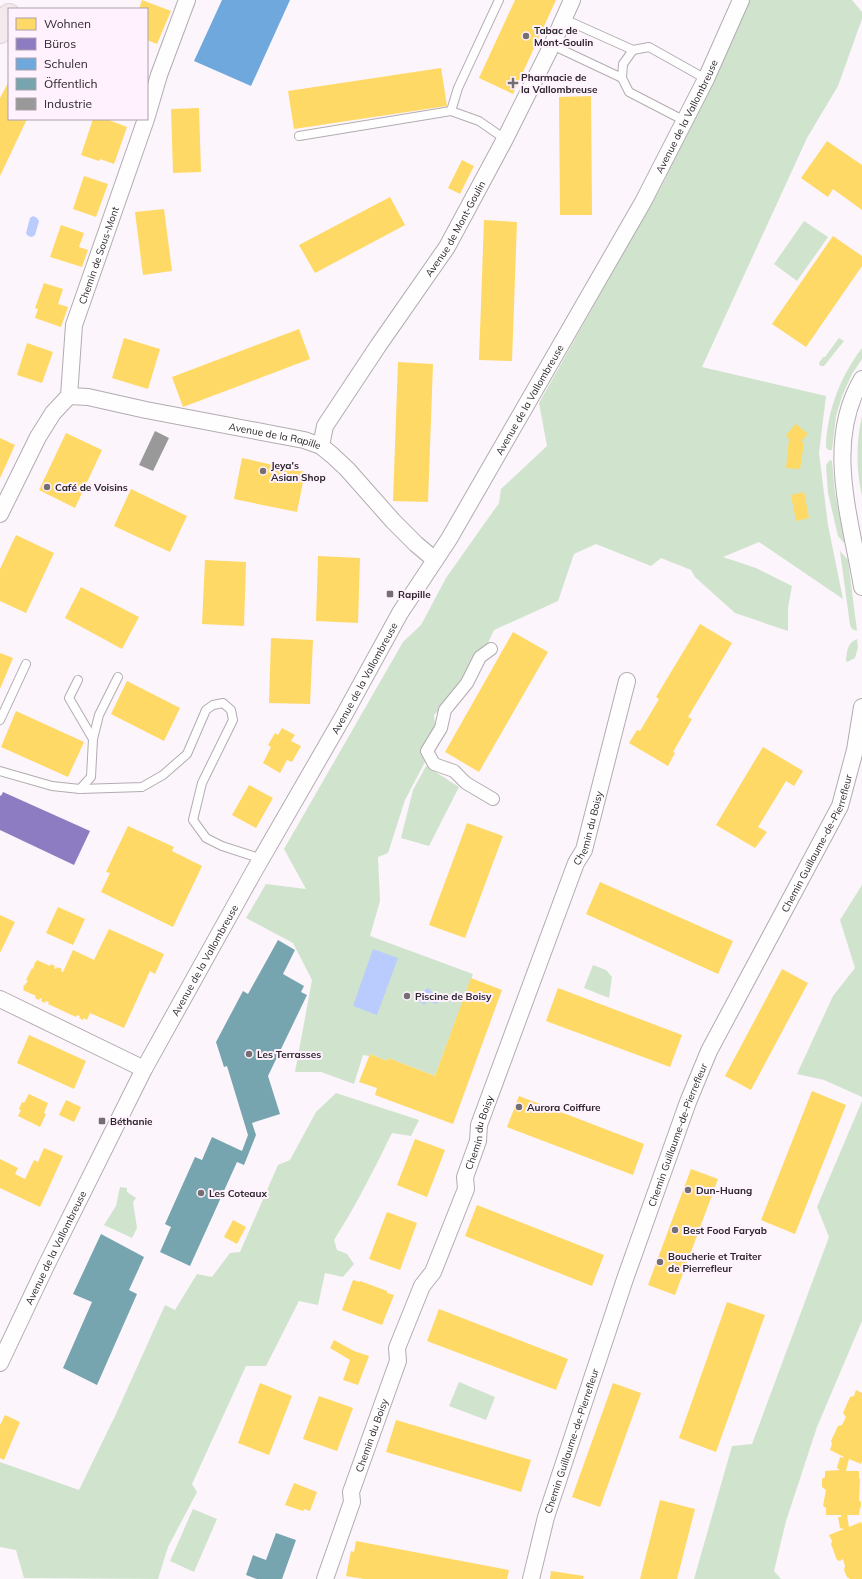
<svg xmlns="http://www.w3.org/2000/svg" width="862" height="1579" viewBox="0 0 862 1579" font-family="Mulish,sans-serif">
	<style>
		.green { fill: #d0e4cd }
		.water { fill: #b9ccfd }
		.homes { fill: #ffd966 }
		.offices { fill: #8e7cc3 }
		.schools { fill: #6fa8dc }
		.public { fill: #76a5af }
		.industry { fill: #999 }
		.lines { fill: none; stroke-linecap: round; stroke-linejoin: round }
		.service-casing { stroke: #b2acb1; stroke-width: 10 }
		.pedestrian-casing { stroke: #b2acb1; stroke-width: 14 }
		.minor-casing { stroke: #b2acb1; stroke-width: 18 }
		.primary-casing { stroke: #d8d4d7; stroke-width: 24 }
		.service { stroke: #fffefe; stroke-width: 8 }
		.pedestrian { stroke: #fffefe; stroke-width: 12 }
		.minor { stroke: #fffefe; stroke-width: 16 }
		.primary { stroke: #f4eaed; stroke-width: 22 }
		.poi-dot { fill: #756f74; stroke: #fff2fe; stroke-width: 1.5 }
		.labels { text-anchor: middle; stroke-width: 4; stroke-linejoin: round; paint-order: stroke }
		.poi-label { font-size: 10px; font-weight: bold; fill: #2c272c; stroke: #fff2fe; text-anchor: start }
		.street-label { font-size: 10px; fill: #2c272c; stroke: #fff2fe }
	</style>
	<rect width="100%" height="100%" fill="#fcf5fb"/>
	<g class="green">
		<polygon points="744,0 852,0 862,12 862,19 838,86 807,138 702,367 826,396 819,453 828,525 843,599 759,542 723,557 756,568 792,586 788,608 788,631 735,613 695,577 691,570 661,558 651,566 596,544 574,554 558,601 494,630 485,649 460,691 434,715 437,739 405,800 388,853 378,857 380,901 370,936 473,974 435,1076 388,1058 387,1061 370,1054 369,1056 363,1055 354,1084 321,1072 295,1072 312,980 293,943 246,918 266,884 306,889 284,849 403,642 421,625 446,578 499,503 501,489 547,446 539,403 665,179 720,50"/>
		<polygon points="804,221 828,237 797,281 774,264"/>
		<polygon points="839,338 844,341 824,366 820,366 819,363 823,357 825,357"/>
		<path d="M 862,348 L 862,359 L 852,374 L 842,396 L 836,416 L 832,450 L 828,450 L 826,447 C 827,411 840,377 862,348 Z"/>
		<path d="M 862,416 L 862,496 C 856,470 856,442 862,416 Z"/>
		<polygon points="830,460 832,461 835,493 845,542 844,543 838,536 828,493 826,465"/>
		<polygon points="840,551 848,560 857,631 852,629 850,625"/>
		<path d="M 857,639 L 858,647 L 855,658 L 847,662 L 846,661 C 847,651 847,643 857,639 Z"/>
		<polygon points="426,766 459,787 429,846 401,838 413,790"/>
		<polygon points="862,885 862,1097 824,1080 797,1074 833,996 855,968 840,920"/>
		<polygon points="593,965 606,970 612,977 609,998 584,988"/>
		<path d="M 336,1093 L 419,1120 L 411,1136 L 392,1133 C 374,1169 356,1206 334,1240 L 337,1250 L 347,1254 L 354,1264 L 343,1277 L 325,1273 L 318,1305 L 299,1301 L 266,1366 L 246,1366 L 192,1484 L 197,1492 L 168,1547 L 158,1579 L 24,1578 L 16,1550 L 0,1547 L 0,1462 L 79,1490 L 116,1414 L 165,1305 L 175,1310 L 197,1274 L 212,1277 L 230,1253 L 240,1252 L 278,1165 L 290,1160 L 316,1112 Z"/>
		<polygon points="862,1101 862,1321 817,1427 786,1521 774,1571 781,1579 694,1579 732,1446 752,1444 829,1237 817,1207"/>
		<polygon points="120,1187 127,1188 127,1192 136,1198 133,1202 137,1228 132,1238 104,1225 116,1206"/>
		<polygon points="459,1382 495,1397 486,1420 449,1406"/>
		<polygon points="193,1509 217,1519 194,1572 170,1561"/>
	</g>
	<g class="water">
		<polygon points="33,216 37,218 39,221 35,235 32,237 28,236 26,233 30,218"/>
		<polygon points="373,949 398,958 377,1015 353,1006"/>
		<polygon points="428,988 440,999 437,1004 428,1001 424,1005 419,1000 422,992"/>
	</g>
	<g class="homes">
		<polygon points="142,0 171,11 157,44 147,40 147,9 139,9"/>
		<polygon points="515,0 556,0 513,94 479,78"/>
		<polygon points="441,68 447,106 294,129 288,91"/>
		<polygon points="9,81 9,119 27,119 0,176 0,98"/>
		<polygon points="591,96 592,215 560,215 559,97"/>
		<polygon points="199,108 201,172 173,173 171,109"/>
		<polygon points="93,119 106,119 127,127 114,164 100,159 99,161 81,155"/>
		<polygon points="827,141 862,165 862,210 833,189 828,197 801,178"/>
		<polygon points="462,160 474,166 460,194 448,188"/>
		<polygon points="84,176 108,184 96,217 73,209"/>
		<polygon points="390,197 405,225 315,273 299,245"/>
		<polygon points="164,209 172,271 143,275 135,212"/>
		<polygon points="484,220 517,222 512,361 479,360"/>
		<polygon points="61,225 84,233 79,247 88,250 82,267 50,257"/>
		<polygon points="833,236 862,256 862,266 806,347 772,324"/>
		<polygon points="44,283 63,289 58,304 68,307 61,327 35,318 38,309 35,308"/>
		<polygon points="299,329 310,359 183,407 172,377"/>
		<polygon points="124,338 160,349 148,389 112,378"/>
		<polygon points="27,343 53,352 42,383 17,375"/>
		<polygon points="398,362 433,364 428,502 393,501"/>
		<polygon points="796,424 808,434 801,441 804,443 800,469 786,468 789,439 786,435"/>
		<polygon points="66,433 102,450 75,508 39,490"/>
		<polygon points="0,438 15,445 0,478"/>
		<polygon points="242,458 305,472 297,512 234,499"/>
		<polygon points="131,489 187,516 170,552 114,526"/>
		<polygon points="804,492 809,518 796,521 791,495"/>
		<polygon points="16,535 54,553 26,613 0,601 0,569"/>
		<polygon points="318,556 360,558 358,623 316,621"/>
		<polygon points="205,560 246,562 244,626 202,624"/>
		<polygon points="81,587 139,617 122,649 65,618"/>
		<polygon points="700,624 732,643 688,717 692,719 673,752 675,753 668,766 629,743 637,730 640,731 659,699 656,697"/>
		<polygon points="513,632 548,652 479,772 445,752"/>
		<polygon points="271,638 313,640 310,704 269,703"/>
		<polygon points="0,653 13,658 0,689"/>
		<polygon points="127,681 180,708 164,741 111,714"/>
		<polygon points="16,711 84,742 68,777 1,747"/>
		<polygon points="282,728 295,735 291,741 301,746 292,762 287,760 280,773 263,763 271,747 268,745 275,733 278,735"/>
		<polygon points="763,747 803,771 794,786 786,781 758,827 767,832 755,848 716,825"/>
		<polygon points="249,785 273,798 256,828 232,815"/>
		<polygon points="467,823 503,836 465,938 429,925"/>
		<polygon points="128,826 174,847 172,851 202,866 173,927 101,892 110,873 106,872"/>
		<polygon points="600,882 733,941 718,974 586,914"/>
		<polygon points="58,907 85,919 73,945 46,933"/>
		<polygon points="0,915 15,922 0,953"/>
		<polygon points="109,929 164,954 155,974 150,971 124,1028 90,1013 87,1020 84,1018 83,1020 79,1018 80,1016 77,1015 76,1017 48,1004 49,1002 46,1001 45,1003 41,1001 42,999 40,998 39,1000 35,998 36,996 23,990 24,988 23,987 28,981 26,980 32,968 33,969 35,962 36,962 37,960 50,966 51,964 55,966 54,968 56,969 57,967 62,969 61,971 63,972 73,950 94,960"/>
		<polygon points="782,969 808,983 751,1090 725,1076"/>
		<polygon points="471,978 502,990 453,1124 375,1095 377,1088 359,1082 370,1054 387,1061 388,1058 435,1076"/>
		<polygon points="558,988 682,1035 670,1067 546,1021"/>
		<polygon points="29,1035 86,1061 74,1089 17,1063"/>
		<polygon points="812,1091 846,1105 795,1234 761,1220"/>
		<polygon points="29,1094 48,1103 44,1113 46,1114 40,1127 18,1116 21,1110 19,1109 22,1102 24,1103"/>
		<polygon points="519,1096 644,1144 633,1175 507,1127"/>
		<polygon points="66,1100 81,1107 74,1122 59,1115"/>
		<polygon points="415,1139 445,1150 427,1197 397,1185"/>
		<polygon points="44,1148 63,1156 40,1207 0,1188 0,1159 18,1168 15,1174 25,1179 34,1160 38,1162"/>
		<polygon points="691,1169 718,1179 675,1295 648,1285"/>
		<polygon points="477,1205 604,1255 592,1286 465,1236"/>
		<polygon points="387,1212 417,1223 400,1270 369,1259"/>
		<polygon points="233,1220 246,1227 237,1244 224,1237"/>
		<polygon points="353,1280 360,1282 360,1281 387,1291 387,1293 394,1295 382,1325 342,1310"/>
		<polygon points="727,1302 765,1315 716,1452 679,1438"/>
		<polygon points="439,1309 568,1359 556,1390 427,1341"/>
		<polygon points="334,1340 354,1351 369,1356 358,1385 343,1380 350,1360 330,1348"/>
		<polygon points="260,1383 292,1396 269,1455 238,1443"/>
		<polygon points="613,1383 641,1393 600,1507 572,1497"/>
		<polygon points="856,1390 862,1393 862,1461 861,1464 849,1459 846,1471 859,1471 859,1478 860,1479 859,1500 861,1502 861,1507 860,1508 859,1515 847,1515 849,1527 861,1522 862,1525 862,1579 850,1579 847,1577 844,1570 845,1566 843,1559 840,1561 837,1560 831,1544 832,1541 829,1535 844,1529 840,1528 838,1517 841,1517 841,1515 826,1515 826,1508 823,1506 826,1490 822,1487 822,1479 825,1477 825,1471 840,1470 837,1468 840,1457 843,1458 844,1457 830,1450 832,1444 831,1441 838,1426 842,1425 846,1417 843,1413 850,1397 854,1396"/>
		<polygon points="319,1396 353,1408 337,1451 303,1439"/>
		<polygon points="5,1415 20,1422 4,1460 0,1458 0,1425"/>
		<polygon points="396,1420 531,1460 521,1492 386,1452"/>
		<polygon points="294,1483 317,1492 310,1511 304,1509 303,1511 285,1505"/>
		<polygon points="660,1500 695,1509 677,1579 640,1579"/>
		<polygon points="356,1541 509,1570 507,1579 364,1579 346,1576 351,1551 354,1552"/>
		<polygon points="551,1571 584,1576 583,1579 550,1579"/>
	</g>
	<polygon class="offices" points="3,792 90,831 74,865 0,830 0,795 1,796"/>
	<polygon class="schools" points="222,0 290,0 251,86 194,61"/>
	<g class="public">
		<polygon points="278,940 295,950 283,974 304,986 301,992 307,995 268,1076 280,1114 252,1123 256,1135 244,1165 237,1162 190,1266 160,1252 171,1227 165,1224 195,1157 202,1160 212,1137 242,1151 248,1135 227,1066 224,1067 216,1042 243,991 248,994"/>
		<polygon points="101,1234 144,1257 129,1290 137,1294 97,1385 63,1368 92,1302 73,1294"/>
		<polygon points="276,1533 296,1540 282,1579 257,1579 246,1575 253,1555 266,1560"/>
	</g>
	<polygon class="industry" points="155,431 169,438 153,471 139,465"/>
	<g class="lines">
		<defs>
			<g id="service">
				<polyline points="564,19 633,50"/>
				<polyline points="552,45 622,78"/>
				<polyline points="451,111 458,88 499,0"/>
				<polyline points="685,121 629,92 622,78 623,64 633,50 649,47 706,79"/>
				<polyline points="299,136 451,111 479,121 505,139"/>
				<polyline points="78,680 69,698 93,739 91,777 80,789"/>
				<polyline points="0,720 26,664"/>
				<polyline points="93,739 99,715 118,677"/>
				<polyline points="0,771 52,786 80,789 142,787 163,775 187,754 206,710 213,705 223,703 231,710 233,720 202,783 193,820 206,838 222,846 262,859"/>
			</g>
			<polyline id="pedestrian" points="491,649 480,657 467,683 445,710 441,728 427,751 434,764 454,771 466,783 493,799"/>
			<g id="minor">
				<polyline points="147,116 159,75 187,0"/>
				<path d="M 862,379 C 824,443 851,519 862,587"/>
				<path id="s1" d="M 69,396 L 88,397 L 146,410 L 304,440 L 321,446 L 332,455 L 347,469 L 393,521 L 416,544 L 435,560"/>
				<path id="s2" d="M 69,396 L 74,325 L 146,119"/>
				<path id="s3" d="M 321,446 L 325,426 L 378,346 L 447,247 L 505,139 L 552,45 L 572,0"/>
				<polyline points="0,514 38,437 53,413 69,396"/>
				<polyline points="0,999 144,1069"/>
				<path id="s4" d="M 0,1363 L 45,1268 L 144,1069 L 253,873 L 343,717 L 400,613 L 449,539 L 643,202 L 706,79 L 741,0"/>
				<path id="s5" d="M 325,1579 L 352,1502 L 351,1492 L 398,1361 L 397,1348 L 422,1286 L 433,1272 L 466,1189 L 465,1177 L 478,1141 L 479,1125 L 576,863 L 584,850 L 627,681"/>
				<path id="s6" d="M 531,1579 L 546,1517 L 625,1279 L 688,1102 L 709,1051 L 840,806 L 855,750 L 862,707"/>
			</g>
			<polyline id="primary" points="0,32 9,15"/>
		</defs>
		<use href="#service" class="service-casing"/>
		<use href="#pedestrian" class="pedestrian-casing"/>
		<use href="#minor" class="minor-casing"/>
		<use href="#primary" class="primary-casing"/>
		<use href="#service" class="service"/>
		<use href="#pedestrian" class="pedestrian"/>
		<use href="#minor" class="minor"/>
		<use href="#primary" class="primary"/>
	</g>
	<g class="poi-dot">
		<circle cx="526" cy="36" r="4"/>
		<path d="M511 77h4v4h4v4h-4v4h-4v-4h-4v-4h4z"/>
		<circle cx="263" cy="471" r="4"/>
		<circle cx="47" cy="487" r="4"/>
		<rect x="386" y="590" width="8" height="8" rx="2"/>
		<circle cx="407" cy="996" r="4"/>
		<circle cx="249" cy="1054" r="4"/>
		<circle cx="519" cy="1107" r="4"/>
		<rect x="98" y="1117" width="8" height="8" rx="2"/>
		<circle cx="688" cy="1190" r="4"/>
		<circle cx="201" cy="1193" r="4"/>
		<circle cx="675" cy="1230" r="4"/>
		<circle cx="660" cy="1262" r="4"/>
	</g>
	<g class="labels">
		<g class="poi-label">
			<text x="534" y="34">Tabac de<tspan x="534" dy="12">Mont-Goulin</tspan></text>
			<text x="521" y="81">Pharmacie de<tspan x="521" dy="12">la Vallombreuse</tspan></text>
			<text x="271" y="469">Jeya's<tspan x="271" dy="12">Asian Shop</tspan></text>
			<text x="55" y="491">Café de Voisins</text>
			<text x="398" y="598">Rapille</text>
			<text x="415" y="1000">Piscine de Boisy</text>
			<text x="257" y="1058">Les Terrasses</text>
			<text x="527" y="1111">Aurora Coiffure</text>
			<text x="110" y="1125">Béthanie</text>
			<text x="696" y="1194">Dun-Huang</text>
			<text x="209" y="1197">Les Coteaux</text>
			<text x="683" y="1234">Best Food Faryab</text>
			<text x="668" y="1260">Boucherie et Traiter<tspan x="668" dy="12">de Pierrefleur</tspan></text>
		</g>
		<g class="street-label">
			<text dy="4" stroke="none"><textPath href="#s4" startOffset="1424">Avenue de la Vallombreuse</textPath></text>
			<text dy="4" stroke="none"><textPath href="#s3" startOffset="257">Avenue de Mont-Goulin</textPath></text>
			<text dy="4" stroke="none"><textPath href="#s2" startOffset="145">Chemin de Sous-Mont</textPath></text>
			<text dy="4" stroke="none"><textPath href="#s4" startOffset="1100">Avenue de la Vallombreuse</textPath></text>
			<text dy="4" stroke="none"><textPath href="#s1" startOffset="210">Avenue de la Rapille</textPath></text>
			<text dy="4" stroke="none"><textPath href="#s4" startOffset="776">Avenue de la Vallombreuse</textPath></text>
			<text dy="4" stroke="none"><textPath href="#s5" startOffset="801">Chemin du Boisy</textPath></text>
			<text dy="4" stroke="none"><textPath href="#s6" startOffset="792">Chemin Guillaume-de-Pierrefleur</textPath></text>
			<text dy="4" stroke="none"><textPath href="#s4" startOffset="452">Avenue de la Vallombreuse</textPath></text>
			<text dy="4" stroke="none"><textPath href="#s5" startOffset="477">Chemin du Boisy</textPath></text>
			<text dy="4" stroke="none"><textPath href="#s6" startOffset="468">Chemin Guillaume-de-Pierrefleur</textPath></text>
			<text dy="4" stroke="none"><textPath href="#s4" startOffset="128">Avenue de la Vallombreuse</textPath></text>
			<text dy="4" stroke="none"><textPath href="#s5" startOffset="152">Chemin du Boisy</textPath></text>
			<text dy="4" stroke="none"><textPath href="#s6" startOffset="144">Chemin Guillaume-de-Pierrefleur</textPath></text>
		</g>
	</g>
	<rect x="8" y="8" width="140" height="112" fill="#fff2fe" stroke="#aba1aa"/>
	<rect x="16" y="18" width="20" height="12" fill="#ffd966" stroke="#aba1aa"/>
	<text x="44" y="28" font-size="12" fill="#2c272c">Wohnen</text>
	<rect x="16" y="38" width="20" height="12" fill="#8e7cc3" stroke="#aba1aa"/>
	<text x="44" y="48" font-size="12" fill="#2c272c">Büros</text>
	<rect x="16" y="58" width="20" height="12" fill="#6fa8dc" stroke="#aba1aa"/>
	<text x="44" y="68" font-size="12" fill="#2c272c">Schulen</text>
	<rect x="16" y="78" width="20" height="12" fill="#76a5af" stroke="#aba1aa"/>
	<text x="44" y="88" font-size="12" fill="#2c272c">Öffentlich</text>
	<rect x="16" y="98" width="20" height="12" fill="#999999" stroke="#aba1aa"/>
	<text x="44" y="108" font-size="12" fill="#2c272c">Industrie</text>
</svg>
